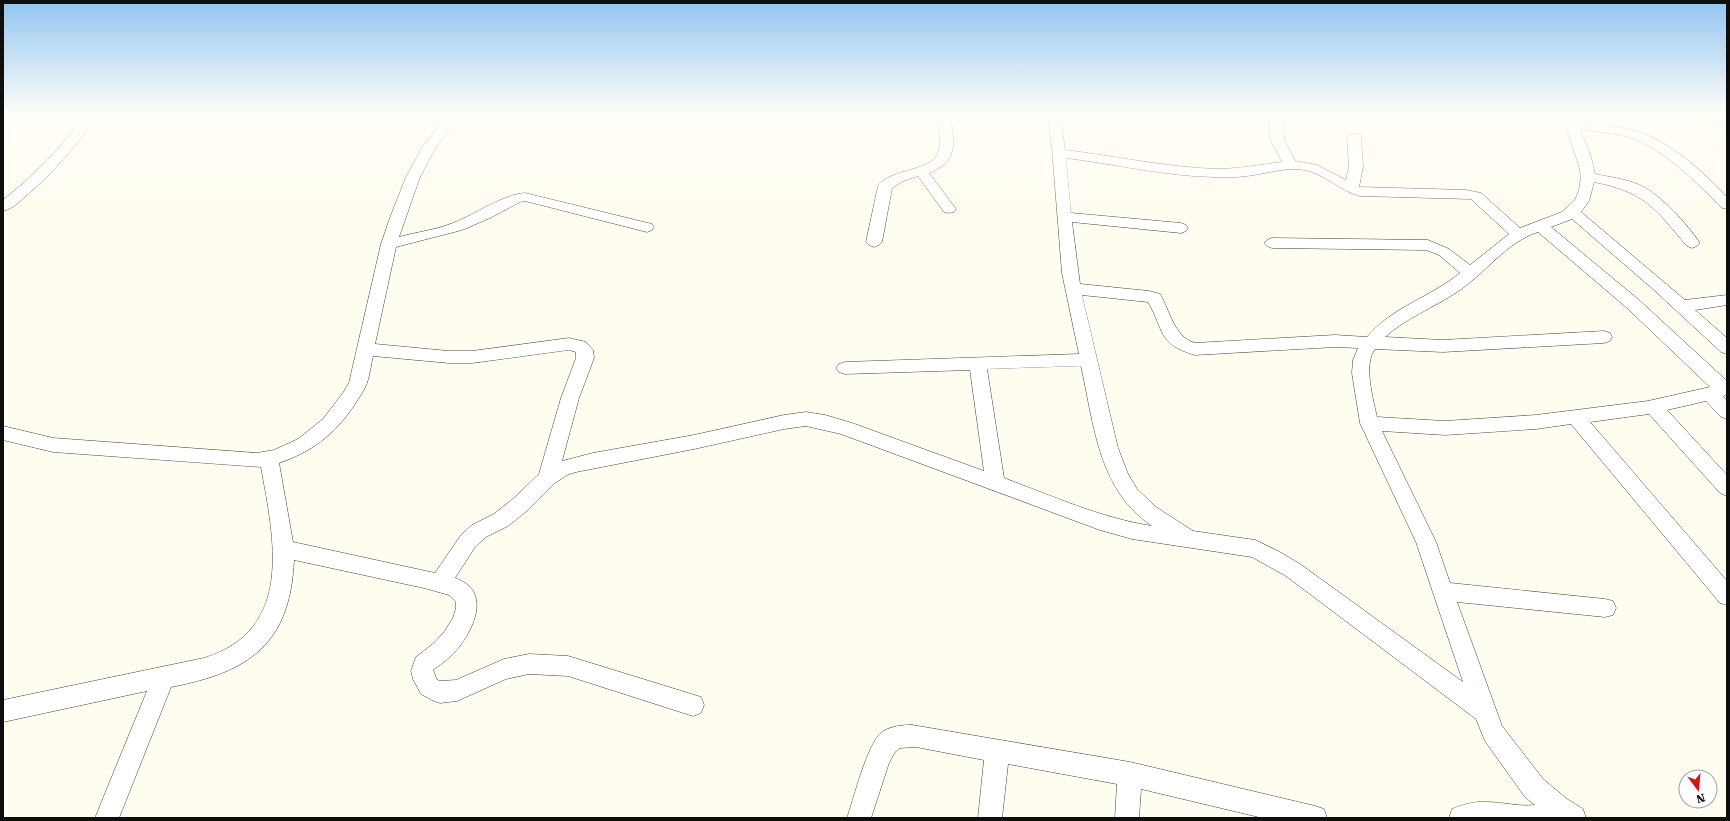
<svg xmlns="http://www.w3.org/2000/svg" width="1730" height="821" viewBox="0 0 1730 821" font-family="'Roboto Serif',serif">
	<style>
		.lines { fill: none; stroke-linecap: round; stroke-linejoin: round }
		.minor-casing { stroke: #414141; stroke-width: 1 }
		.minor { fill: #fff; fill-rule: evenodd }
	</style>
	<rect width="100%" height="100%" fill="#fffdef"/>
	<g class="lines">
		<defs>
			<g id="minor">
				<path d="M 86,113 L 99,113 C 78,144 54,172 26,196 C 19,202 12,209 3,211 L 3,200 C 35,175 63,146 86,113 Z"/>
				<path d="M 450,113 L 463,113 L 436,147 L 420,177 L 399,237 C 417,232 436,230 453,223 C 476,214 502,195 525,193 L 652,224 L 654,227 L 652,230 L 647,232 L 525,201 L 520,202 L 490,218 L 462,230 L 396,247 L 375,344 L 449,351 L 472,351 L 569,338 L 586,342 L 593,350 L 594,358 L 579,398 L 562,461 L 593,453 L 694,435 L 784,415 L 806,412 L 825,415 L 852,423 L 984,471 L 970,370 L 845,374 L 839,372 L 836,368 L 839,364 L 845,362 L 1079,354 L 1062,273 L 1052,148 L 1047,113 L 1060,113 L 1065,150 C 1115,156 1165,167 1215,169 C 1238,169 1259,165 1282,162 L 1270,139 L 1270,113 L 1283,113 L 1284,139 L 1295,161 L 1317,165 L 1346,180 L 1349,167 L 1347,137 L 1349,134 L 1359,134 L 1361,137 L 1363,167 L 1359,187 L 1466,190 L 1481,193 L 1520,228 L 1562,212 L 1575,200 L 1579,190 L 1581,177 L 1579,166 L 1567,130 L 1564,113 L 1577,113 L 1578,121 C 1599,125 1623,126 1644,134 C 1675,146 1704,173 1727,197 L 1727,209 L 1722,208 C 1700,185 1662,148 1632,138 C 1615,133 1597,132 1580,129 L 1591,157 L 1595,174 C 1610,177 1626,179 1640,185 C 1662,196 1686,223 1700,243 L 1697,246 L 1692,248 L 1687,246 C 1655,209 1646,192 1594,182 L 1589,201 L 1581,212 L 1685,300 L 1727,295 L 1727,305 L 1695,310 L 1727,338 L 1727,354 L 1721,352 L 1654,290 L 1572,219 L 1551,227 L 1639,300 L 1727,381 L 1727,395 L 1723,396 L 1727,401 L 1727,419 L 1721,417 L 1706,401 L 1667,410 L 1727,475 L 1727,496 L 1720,493 L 1649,414 L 1590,422 L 1727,581 L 1727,605 L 1720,603 L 1571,424 L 1536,429 L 1445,435 L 1382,431 L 1436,542 L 1450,583 L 1605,599 L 1613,601 L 1616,608 L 1613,615 L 1605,617 L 1457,602 L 1502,726 L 1543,779 L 1567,799 L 1583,809 L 1586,818 L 1449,818 L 1452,809 C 1462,805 1475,801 1486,802 C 1503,802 1518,807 1535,805 L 1525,797 L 1485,741 L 1476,719 L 1286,576 L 1252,557 L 1132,539 L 1100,530 L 841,434 L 806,426 L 784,429 L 694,449 L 576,472 L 567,475 L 555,483 L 528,510 L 508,526 L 486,537 L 475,547 L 455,578 C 490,590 476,625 459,647 C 452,656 443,663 433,670 L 437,680 L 441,681 L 456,680 L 504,659 L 529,654 L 568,656 L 701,697 L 704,705 L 701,713 L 693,716 L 568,676 L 529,674 L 506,679 L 457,701 L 440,703 L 432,700 L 421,694 L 413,679 L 411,671 L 416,657 L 434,643 L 444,632 L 453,618 L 456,608 L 456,602 L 449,595 L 424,588 L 294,560 C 290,644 250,672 171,687 L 119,818 L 95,818 L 147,691 L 3,722 L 3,700 L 204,658 C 295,630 274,539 261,467 L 53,452 L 3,440 L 3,426 L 53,438 L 257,453 L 274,450 L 298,439 L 323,419 L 343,393 L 349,383 L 381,244 L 391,215 L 406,177 L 423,146 ZM 1066,158 C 1115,164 1165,176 1214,177 C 1228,178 1241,177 1254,175 C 1271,172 1289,167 1305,170 C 1325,174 1340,191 1360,196 L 1471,199 L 1509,234 L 1470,265 L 1449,249 L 1428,240 L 1272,238 L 1267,240 L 1264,243 L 1267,246 L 1272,248 L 1426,250 L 1439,255 L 1460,273 C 1431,297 1392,307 1367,337 L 1335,335 L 1195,343 C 1174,337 1170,311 1160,294 L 1149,291 L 1080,284 L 1072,222 L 1181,233 L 1186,231 L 1188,228 L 1186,225 L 1181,223 L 1071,213 ZM 1538,232 L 1627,308 L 1710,387 L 1648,401 L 1536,415 L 1445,421 L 1377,417 C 1373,399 1363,364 1375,349 L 1443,352 L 1604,343 L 1610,341 L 1612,337 L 1610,333 L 1604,331 L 1443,340 L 1385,337 C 1406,318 1433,308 1457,292 C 1485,274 1506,242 1538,232 ZM 1082,295 L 1148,302 C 1165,331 1157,344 1195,355 L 1335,347 L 1358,348 L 1353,360 L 1352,373 L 1360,423 L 1416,542 L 1463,682 L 1300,564 L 1278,551 L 1255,540 L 1193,531 L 1156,507 L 1137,489 L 1128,474 L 1118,448 ZM 569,350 L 576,352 L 576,358 L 561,398 L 539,474 L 514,498 L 494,514 L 472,525 L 461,535 L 435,573 L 293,542 L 279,463 C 311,452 334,435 353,407 C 358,399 364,391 367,383 C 370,374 371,364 373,356 L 449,363 L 472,363 ZM 1081,366 C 1094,424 1098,490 1152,526 C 1101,518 1052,496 1004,478 L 987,369 Z"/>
				<polygon points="854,113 874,113 873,116 859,119 854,118 852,115"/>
				<path d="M 937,113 L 950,113 C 953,140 961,161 929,173 L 956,209 L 954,212 L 949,213 L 944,212 L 918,176 L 903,181 L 892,188 L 882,242 L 879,245 L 874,247 L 869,245 L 866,242 L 878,186 C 890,168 935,172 939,150 C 942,138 938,125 937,113 Z"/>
				<polygon points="1685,113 1713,113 1727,116 1727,124 1686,116"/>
				<path d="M 912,725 L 1130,762 L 1315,806 L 1324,809 L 1327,818 L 1263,818 L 1141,789 L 1139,818 L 1115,818 L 1117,784 L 1008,764 L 1002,818 L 978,818 L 984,760 L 916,747 L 900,748 L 895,752 L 889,763 L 871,818 L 847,818 C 854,798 867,744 882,732 C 891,726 902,725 912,725 Z"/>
			</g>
		</defs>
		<use href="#minor" class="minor-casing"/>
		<use href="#minor" class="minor"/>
	</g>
	<linearGradient id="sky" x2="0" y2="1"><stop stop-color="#91c4f0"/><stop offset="0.5" stop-color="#fffef8"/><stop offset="1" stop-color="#fffef8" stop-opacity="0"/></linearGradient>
	<rect width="1730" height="228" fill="url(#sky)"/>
	<rect width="1730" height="821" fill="none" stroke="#0e0e0e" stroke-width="8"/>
	<g transform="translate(1698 789) rotate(164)"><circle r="19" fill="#ffffff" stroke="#9f9f9f"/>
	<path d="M0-3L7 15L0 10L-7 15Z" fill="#cd1718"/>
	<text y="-6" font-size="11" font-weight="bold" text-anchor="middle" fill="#0e0e0e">N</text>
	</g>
</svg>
